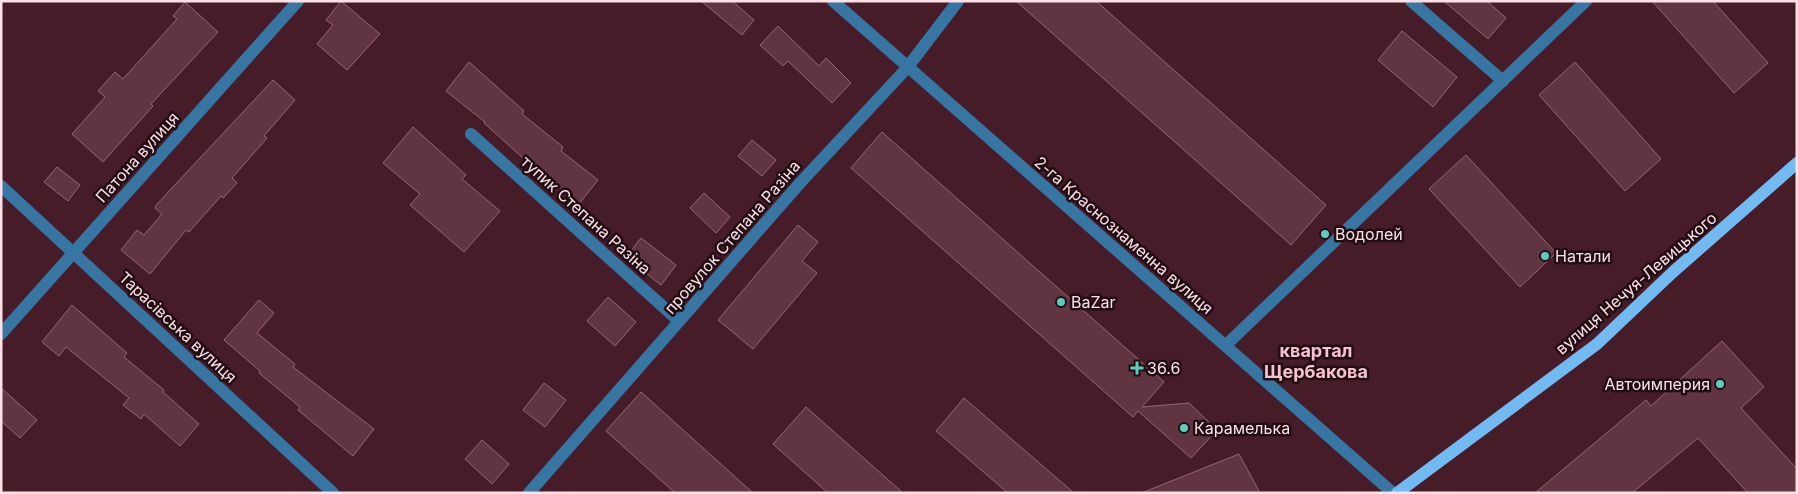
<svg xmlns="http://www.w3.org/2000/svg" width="1798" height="494" viewBox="0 0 1798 494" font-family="Inter,sans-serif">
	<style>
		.building { fill: #613441; stroke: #976673 }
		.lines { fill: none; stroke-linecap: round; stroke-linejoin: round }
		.minor { stroke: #3776a2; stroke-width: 12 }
		.major { stroke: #72bbf2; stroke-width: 12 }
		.poi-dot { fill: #5acebc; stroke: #210e13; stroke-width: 2 }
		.labels { text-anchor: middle; stroke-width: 5; stroke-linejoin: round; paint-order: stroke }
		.street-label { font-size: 16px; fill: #fde1e7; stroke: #210e13 }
		.poi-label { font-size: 16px; fill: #fde1e7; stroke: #210e13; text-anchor: start }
		.neighbourhood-label { font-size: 18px; font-weight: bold; fill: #f8c1cf; stroke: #210e13 }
	</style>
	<rect width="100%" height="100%" fill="#461c29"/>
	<g class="building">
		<polygon points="341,1 380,34 347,70 317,44 333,25 326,20"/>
		<polygon points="701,1 732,1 754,20 742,35"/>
		<polygon points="1016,1 1096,1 1326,205 1291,245"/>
		<polygon points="1444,1 1487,1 1506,18 1488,39"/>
		<polygon points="1652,1 1713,1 1768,63 1734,93"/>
		<polygon points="185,2 218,32 151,104 153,106 103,162 72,134 105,97 98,91 115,72 123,79 177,19 173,16"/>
		<polygon points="778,26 819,66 826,58 851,83 832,103 788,61 783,66 760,45"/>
		<polygon points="1402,31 1457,77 1433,107 1378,60"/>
		<polygon points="469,62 524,111 522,114 563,147 561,151 598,180 579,204 523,158 484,123 485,122 446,91"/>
		<polygon points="1575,62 1661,159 1625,191 1539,95"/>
		<polygon points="273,80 295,100 264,136 267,138 232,178 237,183 223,198 221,196 189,232 186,230 150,274 121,250 137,230 144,235 162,214 155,208 157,204"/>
		<polygon points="413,127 466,175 462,179 500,211 464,252 410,205 420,194 383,163"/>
		<polygon points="882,132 1164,382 1142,407 1189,403 1217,430 1191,458 1138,411 1133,417 851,168"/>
		<polygon points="752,140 776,160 762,176 738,156"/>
		<polygon points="1466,155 1556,253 1520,287 1429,189"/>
		<polygon points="57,167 80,185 68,201 44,182"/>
		<polygon points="704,193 730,217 716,233 690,208"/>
		<polygon points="798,225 818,242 802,261 817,273 753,349 718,320"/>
		<polygon points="641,238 676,265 661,285 626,257"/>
		<polygon points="608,297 636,322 615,346 587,321"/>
		<polygon points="259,300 274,313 257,333 295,364 293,367 374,429 353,456 298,410 300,407 259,373 260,371 224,340"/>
		<polygon points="72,305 127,353 124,357 164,390 163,392 199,424 180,446 144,414 141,419 123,405 129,398 66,347 59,356 42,342"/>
		<polygon points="1722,341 1764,387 1741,408 1797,469 1797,493 1748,493 1698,438 1632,493 1535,493 1646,400 1651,406"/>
		<polygon points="544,383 566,400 545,427 523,410"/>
		<polygon points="1,388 37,420 20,438 1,421"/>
		<polygon points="641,392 753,493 675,493 606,431"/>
		<polygon points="964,398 1074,493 1008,493 936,431"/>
		<polygon points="806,407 903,493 828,493 773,444"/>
		<polygon points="482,440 509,464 492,484 465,459"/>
		<polygon points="1239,454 1260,493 1144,493 1144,492"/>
	</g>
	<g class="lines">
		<g class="minor">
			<polyline points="833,1 1393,493"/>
			<polyline points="1411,1 1503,81"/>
			<polyline points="471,134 679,321"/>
			<polyline points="1,186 333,493"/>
			<polyline points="1,334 298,1"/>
			<polyline points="1226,345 1586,1"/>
			<polyline points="529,493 800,183 907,68 958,1"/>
		</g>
		<polyline class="major" points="1397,493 1597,344 1673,272 1797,163"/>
	</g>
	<g class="poi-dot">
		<circle cx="1325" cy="234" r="5"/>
		<circle cx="1545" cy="256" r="5"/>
		<circle cx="1061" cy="302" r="5"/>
		<path d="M1134.5 360.5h5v5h5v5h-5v5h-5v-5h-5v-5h5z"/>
		<circle cx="1720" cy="384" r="5"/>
		<circle cx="1184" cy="428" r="5"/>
	</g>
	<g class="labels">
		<g class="street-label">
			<text transform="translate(137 157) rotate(-48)" y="6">Патона вулиця</text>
			<text transform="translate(586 215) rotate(42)" y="6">тупик Степана Разіна</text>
			<text transform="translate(1124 235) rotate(41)" y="6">2-га Краснознаменна вулиця</text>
			<text transform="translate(732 237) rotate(-49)" y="6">провулок Степана Разіна</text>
			<text transform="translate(1636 283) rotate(-41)" y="6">вулиця Нечуя-Левицького</text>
			<text transform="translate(178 327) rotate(43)" y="6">Тарасівська вулиця</text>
		</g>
		<g class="poi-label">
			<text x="1335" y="240">Водолей</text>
			<text x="1555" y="262">Натали</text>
			<text x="1071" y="308">BaZar</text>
			<text x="1147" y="374">36.6</text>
			<text x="1710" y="390" text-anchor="end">Автоимперия</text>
			<text x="1194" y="434">Карамелька</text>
		</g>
		<g class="neighbourhood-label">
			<text x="1316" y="357">квартал<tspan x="1316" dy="21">Щербакова</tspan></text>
		</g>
	</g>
	<rect width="1798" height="494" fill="none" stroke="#fde1e7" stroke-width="5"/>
</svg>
